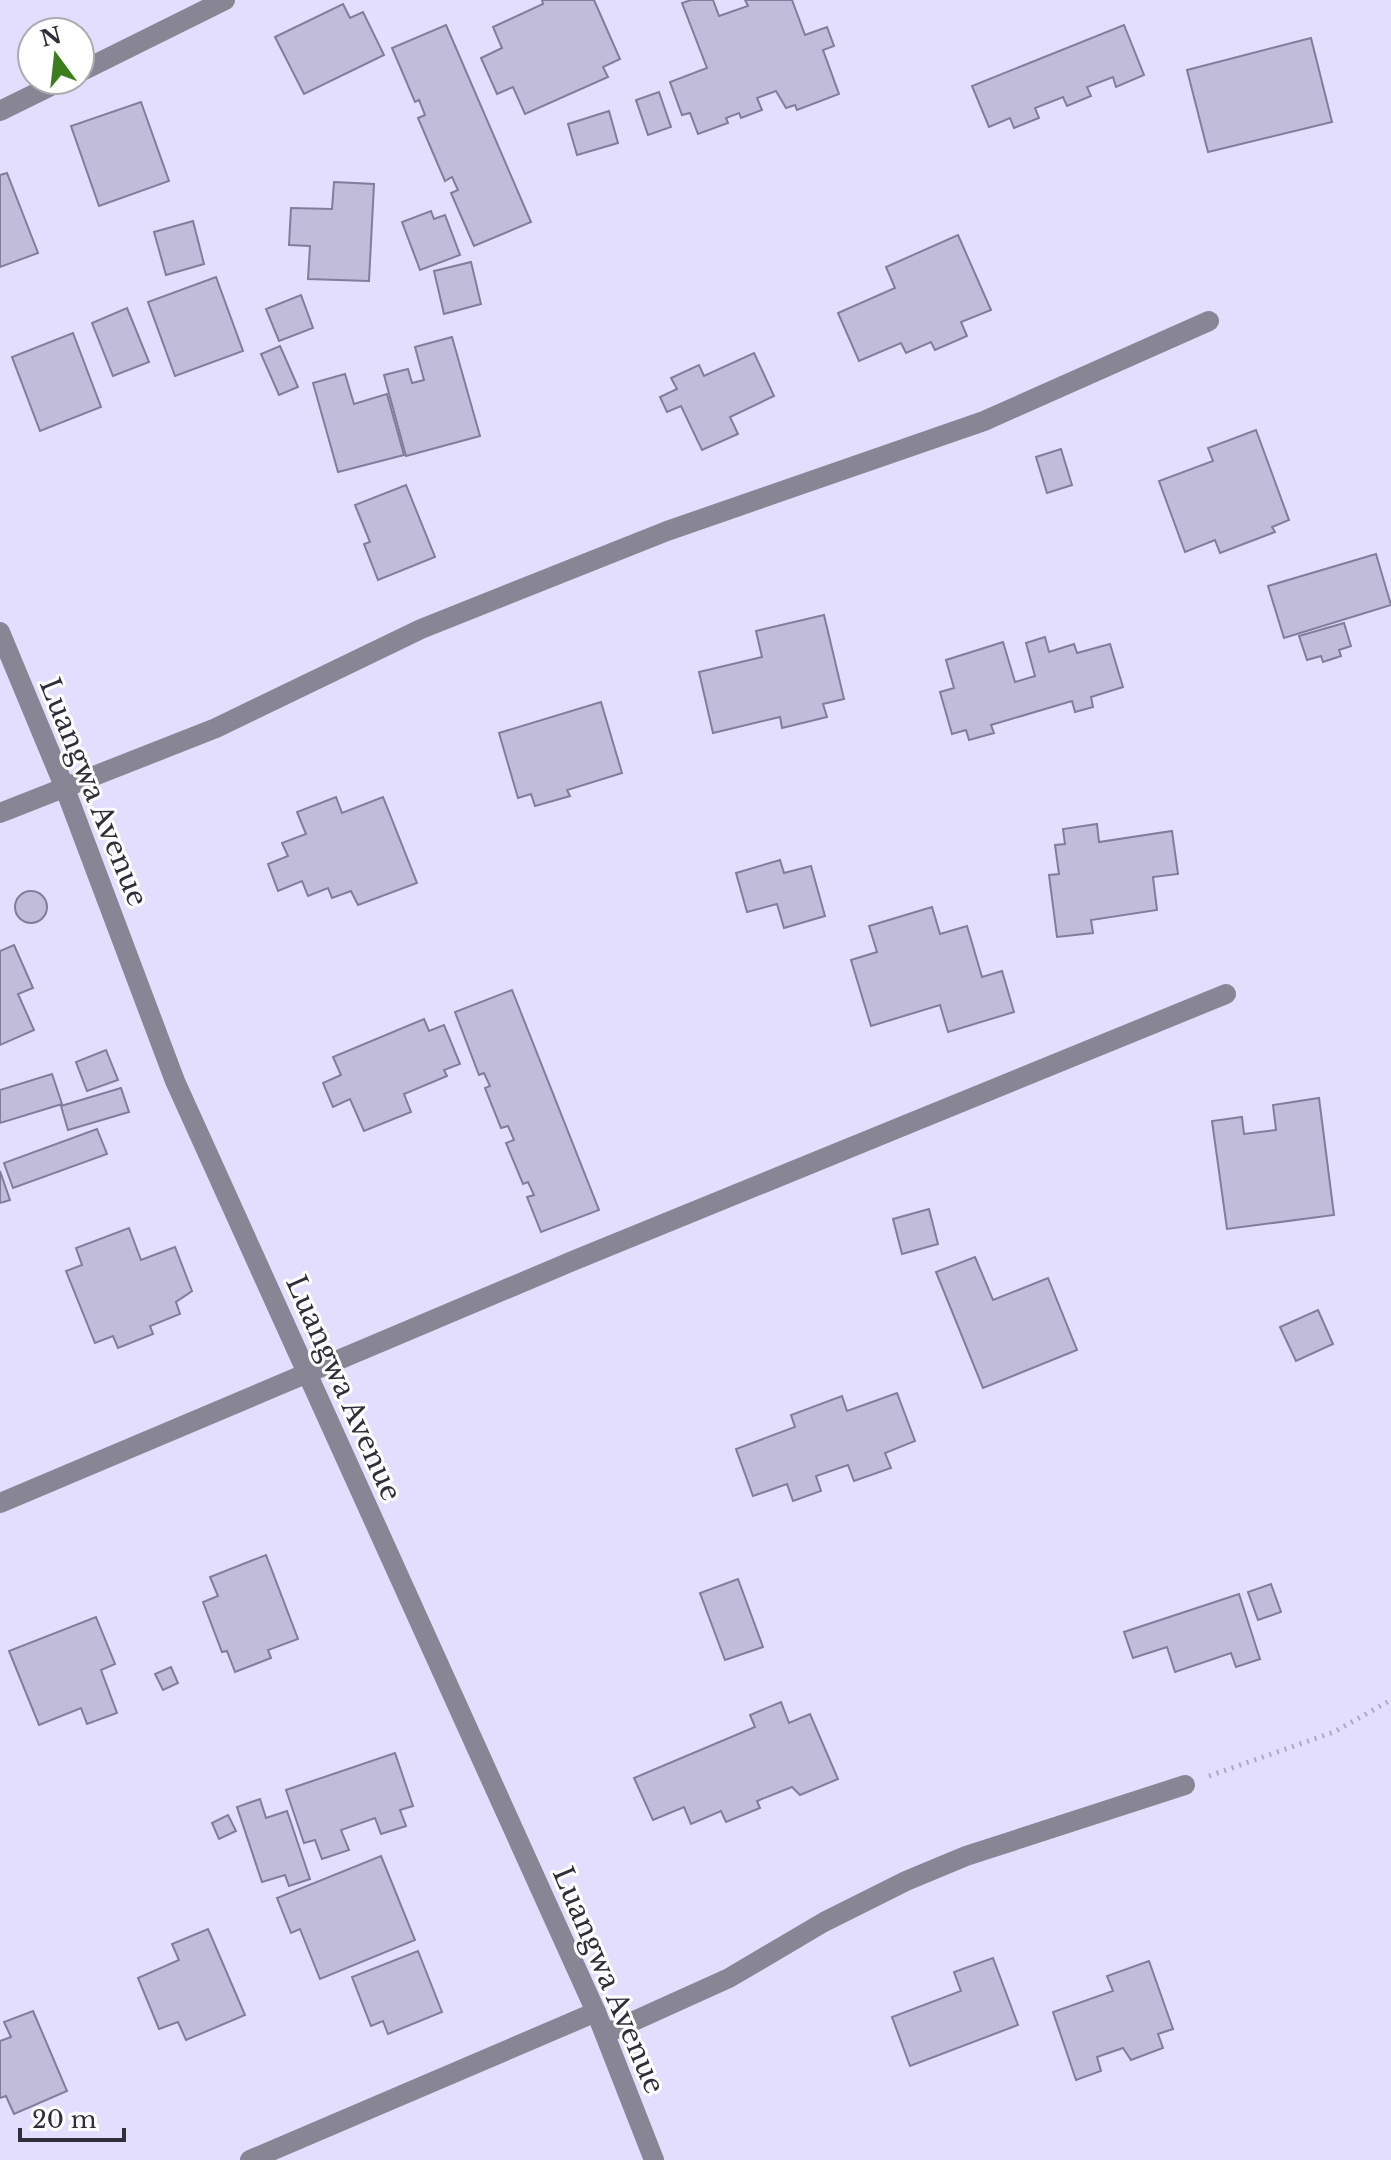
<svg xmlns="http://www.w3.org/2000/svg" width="1391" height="2160" viewBox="0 0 1391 2160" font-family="'Libre Baskerville',serif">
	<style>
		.building { fill: #c2bcdb; stroke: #827d9a; stroke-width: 2 }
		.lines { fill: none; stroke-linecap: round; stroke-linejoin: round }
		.path { stroke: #ada8c3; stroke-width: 5; stroke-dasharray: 2 6; stroke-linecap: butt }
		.minor { stroke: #888595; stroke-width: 20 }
		.labels { text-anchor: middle; stroke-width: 6; stroke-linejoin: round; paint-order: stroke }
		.street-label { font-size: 28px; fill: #312e3a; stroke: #fff }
	</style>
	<rect width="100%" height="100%" fill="#e3ddfe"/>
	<g class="building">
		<polygon points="542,0 594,0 620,59 603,67 608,77 525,114 513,87 497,94 481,58 502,48 493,27 543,4"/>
		<polygon points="691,0 713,0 719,16 748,6 745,0 792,0 805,35 827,27 834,46 823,50 839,94 797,110 795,105 786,108 776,91 757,98 762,110 741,118 739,113 726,118 728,123 698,134 690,113 682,115 670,82 707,68 682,3"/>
		<polygon points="343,4 350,18 363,12 384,55 304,94 275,37"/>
		<polygon points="446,25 531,222 474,246 451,193 458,190 452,177 445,181 418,118 425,115 419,100 415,102 392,48"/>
		<polygon points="1124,25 1144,75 1116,87 1113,77 1087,87 1091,96 1067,106 1063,97 1035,108 1039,118 1014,128 1010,118 989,127 972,86"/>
		<polygon points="1311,38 1332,122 1208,152 1187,70"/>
		<polygon points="659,92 671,127 648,135 636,100"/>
		<polygon points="141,102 169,181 99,206 71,126"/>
		<polygon points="609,111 618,143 577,155 568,124"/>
		<polygon points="7,173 38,253 0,267 0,175"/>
		<polygon points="334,182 374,184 369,281 308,279 310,246 289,245 291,208 332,209"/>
		<polygon points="431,211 434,219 445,215 460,255 420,270 402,222"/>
		<polygon points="193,221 204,264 166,275 154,232"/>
		<polygon points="958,235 991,310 961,322 967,336 935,350 931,342 906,353 901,343 859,361 838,313 895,288 886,267"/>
		<polygon points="471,262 481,304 444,314 434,271"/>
		<polygon points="216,277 243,351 175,376 148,302"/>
		<polygon points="301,295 313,328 279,341 266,309"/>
		<polygon points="127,308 149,362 113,376 92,323"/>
		<polygon points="73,333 101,407 40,431 12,357"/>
		<polygon points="452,337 480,436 406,456 384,375 408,369 412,383 424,380 415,347"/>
		<polygon points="280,346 298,387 279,395 261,354"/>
		<polygon points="754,353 774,396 730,417 738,434 702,450 681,406 667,412 660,397 677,389 671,378 699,365 704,376"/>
		<polygon points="345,374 354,404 387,394 404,455 338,472 313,383"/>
		<polygon points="1256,430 1289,520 1272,527 1275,532 1220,553 1215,540 1185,552 1159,481 1213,461 1208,448"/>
		<polygon points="1061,449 1072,485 1047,493 1036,457"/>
		<polygon points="406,485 435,557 378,580 364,544 370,542 355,505"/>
		<polygon points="1376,554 1391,605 1284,638 1268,586"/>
		<polygon points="824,615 844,699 823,704 827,717 782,728 780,717 713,733 699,672 762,657 756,631"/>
		<polygon points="1344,623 1351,646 1339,650 1341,656 1323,662 1321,656 1307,660 1299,636"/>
		<polygon points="1045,637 1049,652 1074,644 1077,653 1110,644 1123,687 1091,697 1093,707 1075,712 1072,701 991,725 994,733 969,740 966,730 952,734 940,692 954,688 946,660 1003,642 1015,682 1035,676 1026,643"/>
		<polygon points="601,702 622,773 567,790 570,796 535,806 531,794 518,798 499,733"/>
		<polygon points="336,797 342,813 383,797 417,883 358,905 351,891 332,898 328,888 308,896 302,881 278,891 268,864 288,856 282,843 306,834 297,812"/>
		<polygon points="1097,824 1099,842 1172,831 1178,874 1153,877 1157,910 1091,920 1093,933 1057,937 1049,875 1059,874 1055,845 1065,844 1063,829"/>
		<polygon points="780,860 784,873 811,866 825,916 784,928 777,904 747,912 736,873"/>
		<circle cx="31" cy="907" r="16"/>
		<polygon points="932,907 940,934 967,926 982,977 1002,971 1014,1012 948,1032 940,1005 871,1026 851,960 877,952 869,926"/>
		<polygon points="14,945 33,988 18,994 34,1030 0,1045 0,951"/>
		<polygon points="512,990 599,1210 541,1232 527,1197 534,1195 528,1182 523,1184 506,1143 514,1140 508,1126 501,1128 485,1088 490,1086 484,1073 479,1075 455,1012"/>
		<polygon points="424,1019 429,1031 444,1025 460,1064 444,1070 447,1076 404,1094 411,1112 364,1131 350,1099 333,1107 323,1083 341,1075 333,1057"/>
		<polygon points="106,1050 118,1080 87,1091 76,1062"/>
		<polygon points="52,1074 62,1104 0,1123 0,1090"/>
		<polygon points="121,1088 129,1112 68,1130 61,1106"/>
		<polygon points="1319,1098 1334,1215 1227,1229 1212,1121 1242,1117 1244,1134 1276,1130 1273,1105"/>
		<polygon points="97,1129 107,1154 13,1188 4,1163"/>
		<polygon points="0,1171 10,1200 0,1203"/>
		<polygon points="929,1209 938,1244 902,1254 893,1219"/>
		<polygon points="129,1228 141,1260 175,1247 192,1291 176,1302 180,1314 150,1326 153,1334 118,1348 113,1336 95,1343 66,1271 82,1265 76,1248"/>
		<polygon points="975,1257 993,1300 1048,1278 1077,1350 983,1388 936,1272"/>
		<polygon points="1318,1310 1333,1344 1296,1361 1280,1327"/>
		<polygon points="897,1393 915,1441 885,1453 891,1468 854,1481 848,1465 816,1476 821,1491 793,1501 787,1484 753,1496 736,1449 795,1427 791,1415 842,1396 847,1411"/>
		<polygon points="266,1555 298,1639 268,1650 271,1658 235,1672 227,1651 222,1652 203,1602 218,1596 210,1577"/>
		<polygon points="738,1579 763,1647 725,1660 700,1593"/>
		<polygon points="1271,1584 1281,1612 1258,1620 1248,1592"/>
		<polygon points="1239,1594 1260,1659 1236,1667 1231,1653 1175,1672 1167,1647 1133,1658 1124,1632"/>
		<polygon points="96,1617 115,1664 101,1670 117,1713 87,1724 81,1708 39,1725 9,1651"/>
		<polygon points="171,1667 178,1683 163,1690 155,1674"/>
		<polygon points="781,1702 789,1723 810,1714 838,1779 800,1795 792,1787 757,1801 760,1808 726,1822 721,1811 691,1824 684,1807 653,1820 634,1778 755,1727 750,1715"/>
		<polygon points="395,1753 413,1806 400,1810 406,1826 381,1834 375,1818 341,1830 349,1850 322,1859 315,1840 304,1843 286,1790"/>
		<polygon points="260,1799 266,1818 287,1811 310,1879 289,1886 285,1875 262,1882 237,1807"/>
		<polygon points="228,1815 236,1831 219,1839 212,1823"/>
		<polygon points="381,1856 415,1940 320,1979 300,1929 291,1933 277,1898"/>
		<polygon points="208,1929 245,2015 186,2040 178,2022 159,2029 138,1978 179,1960 172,1944"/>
		<polygon points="418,1951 442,2012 388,2034 383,2021 371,2026 352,1977"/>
		<polygon points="993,1958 1018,2025 910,2066 892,2017 961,1991 954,1972"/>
		<polygon points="1149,1961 1173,2029 1158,2034 1163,2048 1131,2060 1123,2048 1097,2057 1101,2071 1076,2080 1053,2012 1113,1991 1107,1976"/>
		<polygon points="33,2011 67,2091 14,2114 6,2096 0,2098 0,2041 11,2037 4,2022"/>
	</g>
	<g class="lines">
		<polyline class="path" points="1209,1776 1334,1732 1391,1700"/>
		<g class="minor">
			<polyline points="80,72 225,0"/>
			<polyline points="0,111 63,80"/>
			<polyline points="0,632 64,786 175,1081 596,2012 654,2160"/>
			<polyline points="0,813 216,728 421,629 667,531 984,421 1209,321"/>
			<polyline points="0,1503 575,1260 1226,994"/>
			<polyline points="605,2034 729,1978 824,1922 906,1881 966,1856 1185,1785"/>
			<polyline points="250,2160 596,2012"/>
		</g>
	</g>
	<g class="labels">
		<g class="street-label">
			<text transform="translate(94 792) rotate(68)" y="10">Luangwa Avenue</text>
			<text transform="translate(344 1388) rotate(66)" y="10">Luangwa Avenue</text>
			<text transform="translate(609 1980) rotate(67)" y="10">Luangwa Avenue</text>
		</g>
	</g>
	<g transform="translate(56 56) rotate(345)"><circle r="38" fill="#ffffff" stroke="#adabb0" stroke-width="2"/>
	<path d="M0-6L14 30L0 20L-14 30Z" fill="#3c7d1d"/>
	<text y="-12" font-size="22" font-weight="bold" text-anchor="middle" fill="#312e3a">N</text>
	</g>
	<path d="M20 2128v12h104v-12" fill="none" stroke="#312e3a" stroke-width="4"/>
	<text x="32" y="2128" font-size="24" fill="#312e3a" stroke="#ffffff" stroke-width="6" paint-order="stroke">20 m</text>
</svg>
